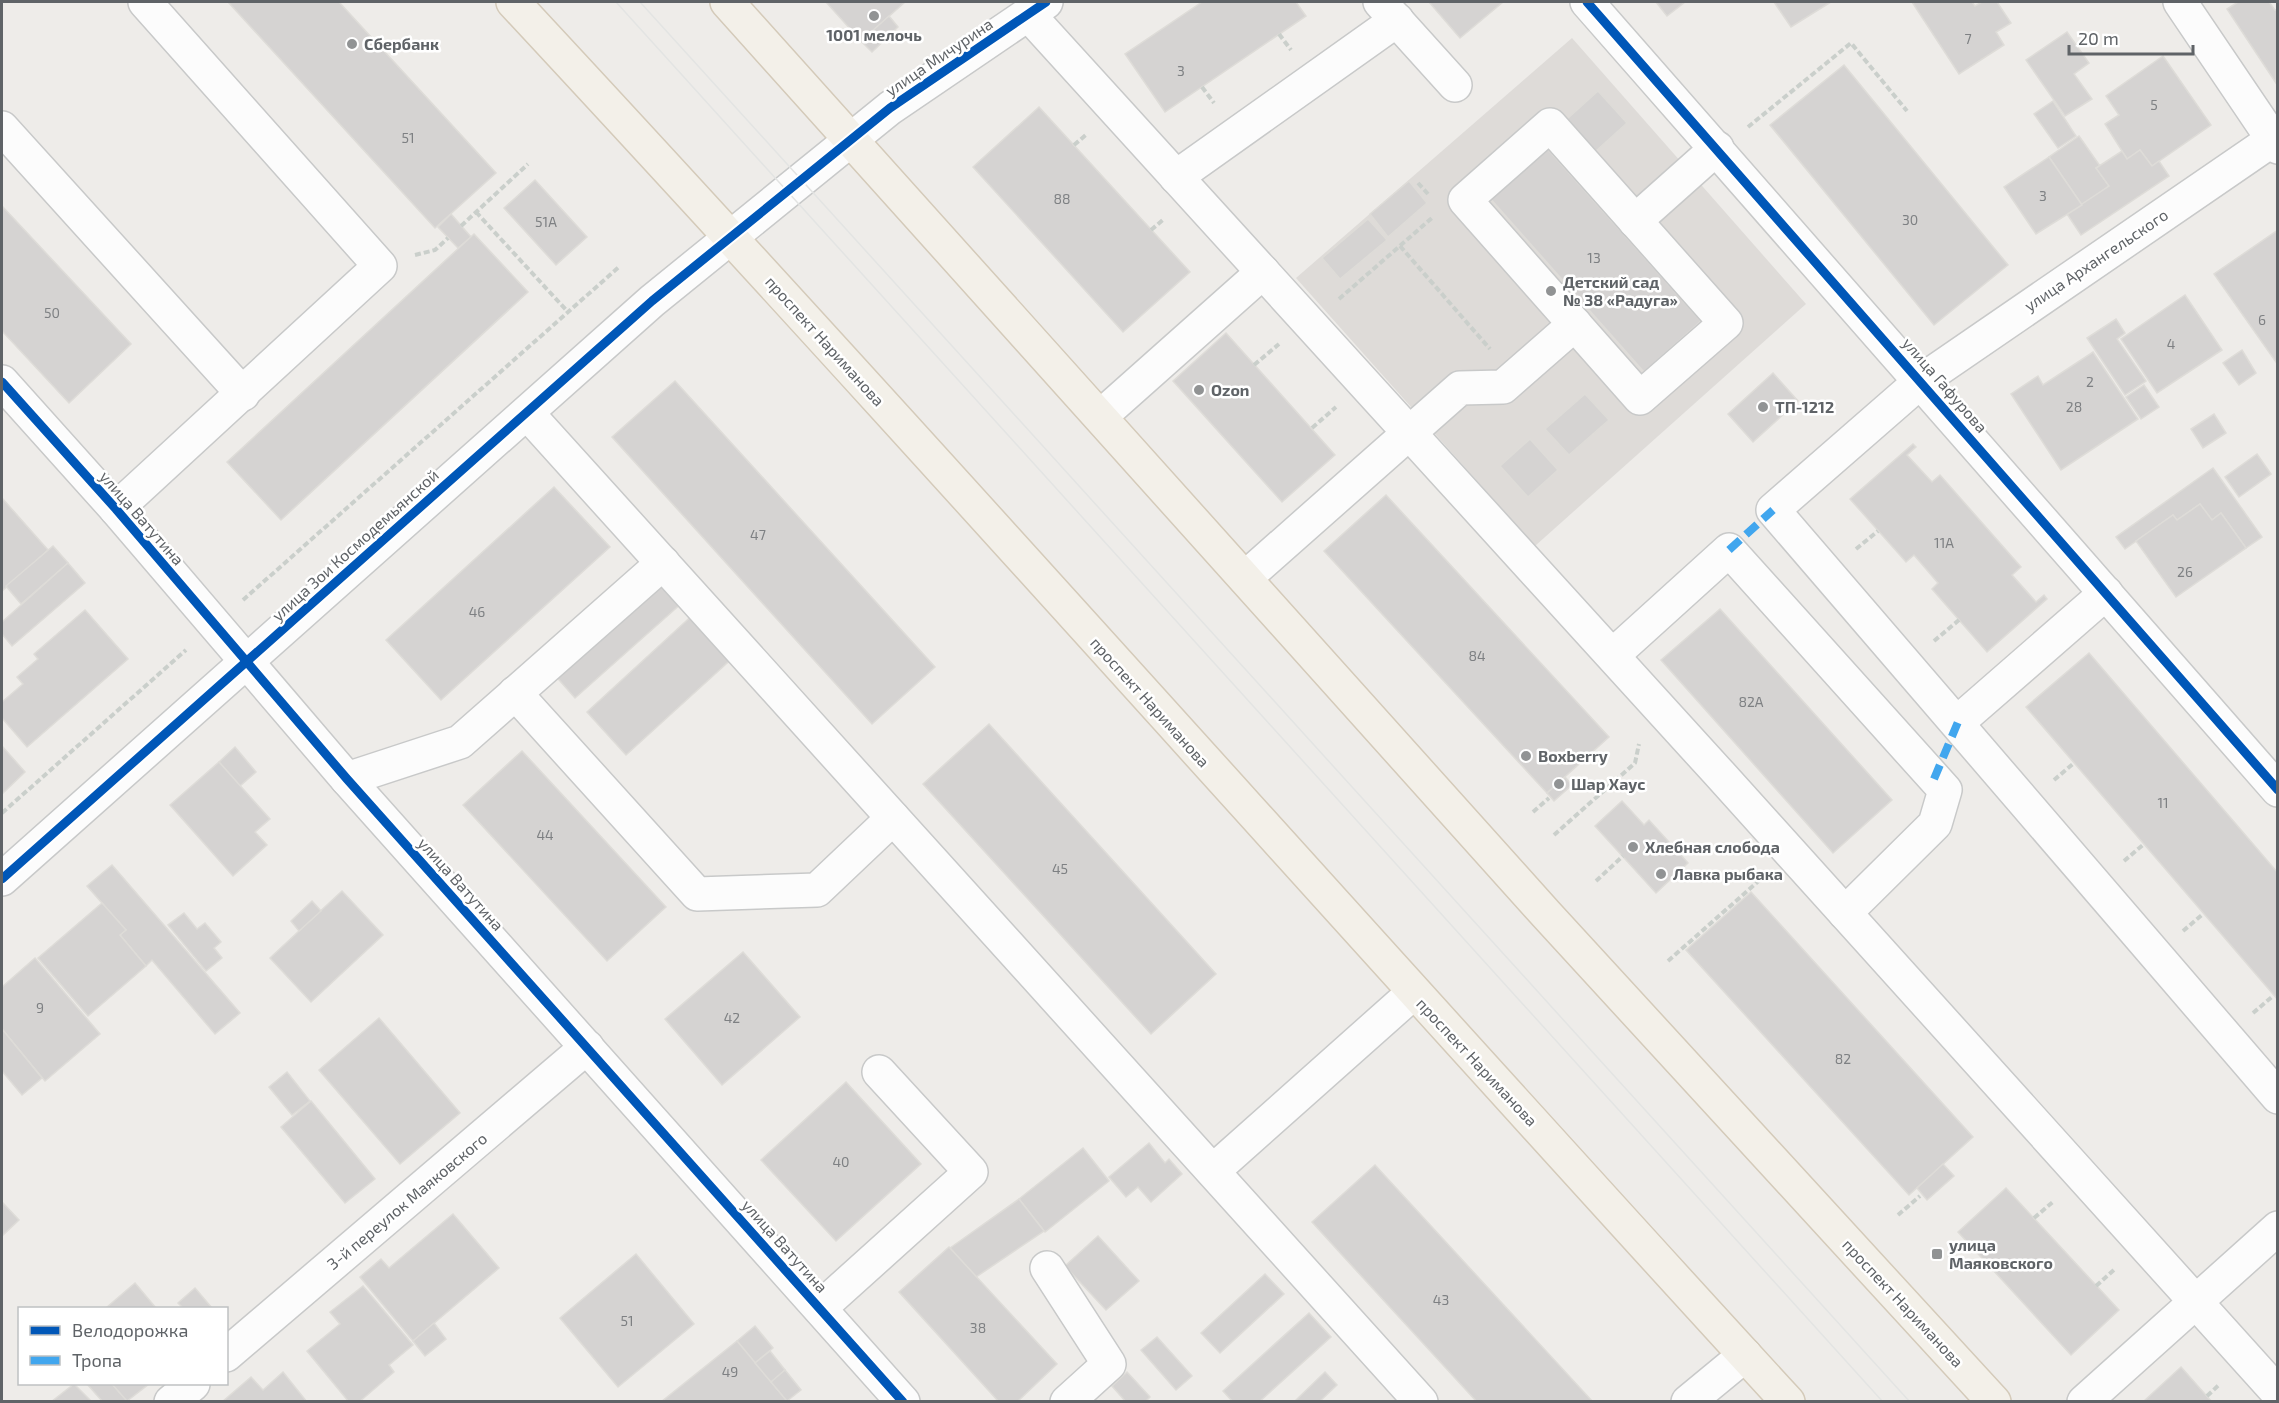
<svg xmlns="http://www.w3.org/2000/svg" width="2279" height="1403" viewBox="0 0 2279 1403" font-family="'Exo 2',sans-serif">
	<style>
		.education { fill: #dedbd8 }
		.building { fill: #d5d3d2; stroke: #dedcd8; stroke-width: 1.5 }
		.lines { fill: none; stroke-linecap: round; stroke-linejoin: round }
		.minor-casing { stroke: #c8c9c9; stroke-width: 36 }
		.major-casing { stroke: #d4cab9; stroke-width: 36 }
		.path { stroke: #cacfcb; stroke-width: 4; stroke-dasharray: 6 3; stroke-linecap: butt }
		.minor { stroke: #fcfcfc; stroke-width: 33 }
		.major { stroke: #f3f0e9; stroke-width: 33 }
		.tram { stroke: #e3e4e3; stroke-width: 1.5 }
		.quiet { stroke: #41a6ee; stroke-width: 8; stroke-dasharray: 15 8; stroke-linecap: butt }
		.cycleway-casing { stroke: #fff; stroke-width: 13 }
		.cycleway { stroke: #0057b8; stroke-width: 9 }
		.poi-dot { fill: #919394; stroke: #fff; stroke-width: 2 }
		.labels { text-anchor: middle; stroke-width: 5; stroke-linejoin: round; paint-order: stroke }
		.number-label { font-size: 14px; fill: #7e8083 }
		.poi-label { font-size: 16px; font-weight: bold; fill: #5f6367; stroke: #fff; text-anchor: start }
		.street-label { font-size: 16px; fill: #5f6367; stroke: #fff }
	</style>
	<rect width="100%" height="100%" fill="#eeece9"/>
	<polygon class="education" points="1572,38 1806,304 1535,546 1296,278"/>
	<g class="building">
		<polygon points="228,2 339,2 496,173 435,228"/>
		<polygon points="826,2 905,2 861,41"/>
		<polygon points="1202,2 1296,2 1306,16 1165,112 1125,54"/>
		<polygon points="1429,2 1503,2 1460,38"/>
		<polygon points="1656,2 1685,2 1667,16"/>
		<polygon points="1774,2 1831,2 1791,27"/>
		<polygon points="1912,2 1972,2 1975,6 1982,2 1997,2 2011,23 1996,32 2004,45 1959,74"/>
		<polygon points="2238,2 2269,2 2275,10 2278,9 2276,83 2227,9"/>
		<polygon points="889,16 898,27 872,52 861,41"/>
		<polygon points="2067,32 2089,63 2074,74 2092,99 2065,116 2026,60"/>
		<polygon points="2163,56 2211,125 2152,166 2140,150 2127,159 2105,124 2119,115 2106,96"/>
		<polygon points="1844,65 2008,265 1934,325 1770,125"/>
		<polygon points="1598,91 1627,123 1596,151 1567,119"/>
		<polygon points="2053,101 2076,136 2058,148 2034,114"/>
		<polygon points="1039,107 1190,272 1123,332 973,167"/>
		<polygon points="2079,136 2100,166 2096,168 2109,186 2082,205 2049,157"/>
		<polygon points="1544,145 1701,321 1644,372 1488,196"/>
		<polygon points="2140,150 2152,166 2159,161 2169,176 2081,235 2067,214 2109,186 2096,168 2122,151 2127,159"/>
		<polygon points="2049,157 2082,205 2036,234 2004,187"/>
		<polygon points="535,180 587,237 556,265 504,208"/>
		<polygon points="1409,181 1427,203 1388,237 1370,214"/>
		<polygon points="2,206 131,344 69,403 2,331"/>
		<polygon points="451,214 471,237 458,248 438,227"/>
		<polygon points="1368,219 1387,240 1340,279 1322,258"/>
		<polygon points="2278,230 2278,365 2214,274"/>
		<polygon points="474,234 528,292 281,520 227,462"/>
		<polygon points="2185,295 2222,350 2157,393 2121,339"/>
		<polygon points="2116,319 2125,333 2117,339 2146,381 2125,395 2087,338"/>
		<polygon points="1226,333 1335,455 1282,502 1173,381"/>
		<polygon points="2242,350 2256,373 2239,385 2223,363"/>
		<polygon points="2093,352 2138,419 2061,470 2011,394 2038,376 2043,385"/>
		<polygon points="1773,373 1798,401 1753,442 1728,414"/>
		<polygon points="675,381 935,667 872,724 612,437"/>
		<polygon points="2144,385 2159,407 2141,419 2126,397"/>
		<polygon points="1585,394 1609,420 1569,455 1545,429"/>
		<polygon points="2214,414 2226,433 2203,448 2191,429"/>
		<polygon points="1530,439 1558,470 1528,497 1500,466"/>
		<polygon points="1913,444 1916,447 1907,455 1932,482 1940,475 2021,567 2012,575 2036,602 2044,595 2047,599 1987,652 1932,589 1938,583 1914,555 1906,562 1850,499"/>
		<polygon points="2257,454 2271,474 2239,497 2225,477"/>
		<polygon points="2213,468 2262,537 2246,548 2221,513 2212,520 2200,504 2177,520 2173,515 2125,549 2116,537"/>
		<polygon points="554,487 610,547 441,700 386,640"/>
		<polygon points="1386,495 1609,737 1547,793 1324,551"/>
		<polygon points="2,498 48,550 2,591"/>
		<polygon points="2200,504 2212,520 2221,513 2246,548 2176,597 2136,541 2173,515 2177,520"/>
		<polygon points="53,546 68,563 21,604 6,586"/>
		<polygon points="68,563 85,583 12,646 2,634 2,622"/>
		<polygon points="660,577 683,602 575,698 553,673"/>
		<polygon points="1720,609 1892,800 1833,853 1661,660"/>
		<polygon points="85,610 128,659 27,747 2,718 2,702 23,684 17,677 38,659 34,654"/>
		<polygon points="697,611 737,654 626,755 587,712"/>
		<polygon points="2089,653 2278,873 2278,1000 2026,707"/>
		<polygon points="989,724 1216,974 1151,1034 923,784"/>
		<polygon points="2,746 25,772 2,794"/>
		<polygon points="235,747 256,772 240,786 219,762"/>
		<polygon points="522,751 666,907 607,961 463,805"/>
		<polygon points="219,762 270,819 255,832 267,845 233,876 170,805"/>
		<polygon points="1565,777 1572,785 1554,801 1547,793"/>
		<polygon points="1622,801 1644,825 1649,820 1688,863 1656,893 1595,826"/>
		<polygon points="112,865 240,1013 215,1034 152,960 146,966 120,935 126,930 87,886"/>
		<polygon points="342,891 383,935 311,1002 270,958"/>
		<polygon points="1751,892 1973,1137 1909,1195 1686,950"/>
		<polygon points="312,901 321,911 299,931 291,921"/>
		<polygon points="102,903 126,930 120,935 146,966 88,1016 38,958"/>
		<polygon points="184,913 197,929 205,923 221,942 214,948 222,958 206,971 168,925"/>
		<polygon points="743,952 800,1017 722,1085 665,1019"/>
		<polygon points="35,958 100,1034 45,1081 2,1029 2,987"/>
		<polygon points="379,1018 460,1113 400,1164 319,1070"/>
		<polygon points="2,1029 42,1078 22,1095 2,1071"/>
		<polygon points="287,1072 310,1101 292,1115 269,1087"/>
		<polygon points="846,1082 921,1164 836,1241 761,1160"/>
		<polygon points="311,1101 375,1179 345,1203 281,1127"/>
		<polygon points="1149,1143 1165,1163 1169,1159 1182,1174 1151,1202 1138,1187 1126,1197 1109,1177"/>
		<polygon points="1083,1148 1109,1181 1045,1232 1019,1199"/>
		<polygon points="1943,1164 1954,1176 1927,1200 1917,1188"/>
		<polygon points="1375,1165 1593,1402 1477,1402 1342,1255 1312,1222"/>
		<polygon points="2006,1188 2119,1310 2071,1355 1958,1232"/>
		<polygon points="1019,1199 1044,1231 976,1277 950,1248"/>
		<polygon points="3,1203 19,1220 2,1236 2,1205"/>
		<polygon points="453,1214 499,1268 413,1341 360,1277 381,1259 389,1268"/>
		<polygon points="1098,1236 1139,1281 1106,1310 1065,1266"/>
		<polygon points="949,1247 1057,1364 1017,1402 999,1402 899,1292"/>
		<polygon points="636,1254 694,1324 618,1387 560,1318"/>
		<polygon points="1265,1274 1284,1294 1220,1353 1201,1333"/>
		<polygon points="135,1283 156,1308 106,1308"/>
		<polygon points="363,1286 413,1345 389,1365 394,1372 359,1402 349,1402 307,1351 340,1324 330,1312"/>
		<polygon points="195,1288 212,1308 183,1308 178,1303"/>
		<polygon points="1309,1313 1331,1337 1259,1402 1233,1402 1223,1391"/>
		<polygon points="434,1323 446,1339 425,1356 413,1341"/>
		<polygon points="755,1326 773,1348 755,1363 737,1341"/>
		<polygon points="1157,1337 1192,1376 1176,1390 1141,1350"/>
		<polygon points="737,1341 787,1401 661,1402"/>
		<polygon points="770,1351 785,1370 771,1382 755,1363"/>
		<polygon points="2181,1367 2212,1402 2143,1402"/>
		<polygon points="785,1370 801,1390 787,1401 771,1382"/>
		<polygon points="283,1372 307,1402 222,1402 251,1377 263,1390"/>
		<polygon points="1127,1372 1150,1397 1145,1402 1126,1402 1112,1386"/>
		<polygon points="1325,1372 1337,1385 1319,1402 1294,1402"/>
		<polygon points="74,1384 92,1402 51,1402"/>
		<polygon points="87,1384 112,1384 127,1401 103,1402"/>
		<polygon points="112,1384 149,1384 127,1401"/>
	</g>
	<g class="lines">
		<defs>
			<g id="minor">
				<polyline points="1380,2 1455,85"/>
				<polyline points="1587,2 2278,790"/>
				<polyline points="2180,2 2278,147"/>
				<polyline points="1028,14 1717,771 2278,1393"/>
				<polygon points="1550,125 1726,323 1640,398 1465,200"/>
				<polyline points="2,128 243,394"/>
				<polyline points="2278,136 1921,381 1773,510 2278,1097"/>
				<polyline points="1176,177 1397,20"/>
				<polyline points="1635,221 1717,148"/>
				<polyline points="2,382 116,509 347,779 903,1402"/>
				<polyline points="527,413 1421,1402"/>
				<polyline points="1101,416 1263,272"/>
				<polyline points="116,509 380,266 145,2"/>
				<polyline points="1245,578 1460,388 1503,387 1575,324"/>
				<polyline points="1613,655 1729,550 1945,790 1935,824 1845,913"/>
				<polyline points="515,693 697,894 817,890 893,818"/>
				<polyline points="1958,722 2106,593"/>
				<polyline points="347,779 460,742 663,563"/>
				<polyline points="2,879 652,301 890,108 1046,2"/>
				<polyline points="1213,1171 1413,993"/>
				<polyline points="1047,1268 1109,1364 1067,1402"/>
				<polyline points="820,1308 971,1172 879,1072"/>
				<polyline points="226,1355 587,1047"/>
				<polyline points="171,1402 193,1384"/>
				<polyline points="1688,1402 1745,1355"/>
				<polyline points="2084,1402 2278,1228"/>
			</g>
			<g id="major">
				<path d="M 513,2 C 943,464 1361,937 1788,1402"/>
				<polyline points="727,2 1546,914 1994,1402"/>
			</g>
		</defs>
		<use href="#minor" class="minor-casing"/>
		<use href="#major" class="major-casing"/>
		<g class="path">
			<polyline points="1279,34 1291,50"/>
			<polyline points="1202,87 1214,103"/>
			<polyline points="1748,127 1851,43 1907,111"/>
			<polyline points="1074,145 1087,134"/>
			<polyline points="1418,183 1428,194"/>
			<polyline points="476,212 568,312"/>
			<polyline points="461,226 528,164"/>
			<polyline points="1151,230 1164,219"/>
			<polyline points="1400,246 1490,349"/>
			<polyline points="415,255 435,250 448,238"/>
			<polyline points="1339,299 1433,217"/>
			<polyline points="1254,365 1279,344"/>
			<polyline points="1312,428 1336,407"/>
			<polyline points="1856,549 1878,531"/>
			<polyline points="243,600 620,266"/>
			<polyline points="1934,641 1959,620"/>
			<polyline points="2054,780 2074,763"/>
			<polyline points="1533,812 1549,798"/>
			<polyline points="2,813 186,650"/>
			<polyline points="1554,835 1635,763 1639,744"/>
			<polyline points="2124,861 2144,844"/>
			<polyline points="1596,881 1623,856"/>
			<polyline points="2183,931 2203,914"/>
			<polyline points="1668,961 1762,878"/>
			<polyline points="2253,1013 2273,996"/>
			<polyline points="1898,1215 1920,1196"/>
			<polyline points="2034,1218 2054,1201"/>
			<polyline points="2096,1286 2116,1268"/>
			<polyline points="2207,1396 2220,1384"/>
		</g>
		<use href="#minor" class="minor"/>
		<use href="#major" class="major"/>
		<g class="tram">
			<polyline points="616,2 1883,1402"/>
			<polyline points="640,2 1910,1402"/>
		</g>
		<g class="quiet">
			<polyline points="1729,550 1773,510"/>
			<polyline points="1934,779 1958,722"/>
		</g>
		<defs>
			<g id="cycleway">
				<polyline points="1587,2 2278,790"/>
				<polyline points="2,382 116,509 347,779 903,1402"/>
				<polyline points="2,879 652,301 890,108 1046,2"/>
			</g>
		</defs>
		<use href="#cycleway" class="cycleway-casing"/>
		<use href="#cycleway" class="cycleway"/>
	</g>
	<g class="poi-dot">
		<circle cx="874" cy="16" r="6"/>
		<circle cx="352" cy="44" r="6"/>
		<circle cx="1551" cy="291" r="6"/>
		<circle cx="1199" cy="390" r="6"/>
		<circle cx="1763" cy="407" r="6"/>
		<circle cx="1526" cy="756" r="6"/>
		<circle cx="1559" cy="784" r="6"/>
		<circle cx="1633" cy="847" r="6"/>
		<circle cx="1661" cy="874" r="6"/>
		<rect x="1931" y="1248" width="12" height="12" rx="3"/>
	</g>
	<g class="labels">
		<g class="number-label">
			<text x="1968" y="44">7</text>
			<text x="1181" y="76">3</text>
			<text x="2154" y="110">5</text>
			<text x="408" y="143">51</text>
			<text x="2043" y="201">3</text>
			<text x="1062" y="204">88</text>
			<text x="1910" y="225">30</text>
			<text x="546" y="227">51А</text>
			<text x="1594" y="263">13</text>
			<text x="52" y="318">50</text>
			<text x="2262" y="325">6</text>
			<text x="2171" y="349">4</text>
			<text x="2090" y="387">2</text>
			<text x="2074" y="412">28</text>
			<text x="758" y="540">47</text>
			<text x="1944" y="548">11А</text>
			<text x="2185" y="577">26</text>
			<text x="477" y="617">46</text>
			<text x="1477" y="661">84</text>
			<text x="1751" y="707">82А</text>
			<text x="2163" y="808">11</text>
			<text x="545" y="840">44</text>
			<text x="1060" y="874">45</text>
			<text x="40" y="1013">9</text>
			<text x="732" y="1023">42</text>
			<text x="1843" y="1064">82</text>
			<text x="841" y="1167">40</text>
			<text x="1441" y="1305">43</text>
			<text x="627" y="1326">51</text>
			<text x="978" y="1333">38</text>
			<text x="730" y="1377">49</text>
		</g>
		<g class="poi-label">
			<text x="874" y="41" text-anchor="middle">1001 мелочь</text>
			<text x="364" y="50">Сбербанк</text>
			<text x="1563" y="288">Детский сад<tspan x="1563" dy="18">№ 38 «Радуга»</tspan></text>
			<text x="1211" y="396">Ozon</text>
			<text x="1775" y="413">ТП-1212</text>
			<text x="1538" y="762">Boxberry</text>
			<text x="1571" y="790">Шар Хаус</text>
			<text x="1645" y="853">Хлебная слобода</text>
			<text x="1673" y="880">Лавка рыбака</text>
			<text x="1949" y="1251">улица<tspan x="1949" dy="18">Маяковского</tspan></text>
		</g>
		<g class="street-label">
			<text transform="translate(939 57) rotate(-34)" y="6">улица Мичурина</text>
			<text transform="translate(2096 260) rotate(-34)" y="6">улица Архангельского</text>
			<text transform="translate(825 341) rotate(48)" y="6">проспект Нариманова</text>
			<text transform="translate(1945 385) rotate(49)" y="6">улица Гафурова</text>
			<text transform="translate(142 518) rotate(49)" y="6">улица Ватутина</text>
			<text transform="translate(355 545) rotate(-42)" y="6">улица Зои Космодемьянской</text>
			<text transform="translate(1150 702) rotate(48)" y="6">проспект Нариманова</text>
			<text transform="translate(461 884) rotate(48)" y="6">улица Ватутина</text>
			<text transform="translate(1477 1062) rotate(47)" y="6">проспект Нариманова</text>
			<text transform="translate(407 1201) rotate(-40)" y="6">3-й переулок Маяковского</text>
			<text transform="translate(785 1246) rotate(48)" y="6">улица Ватутина</text>
			<text transform="translate(1903 1303) rotate(47)" y="6">проспект Нариманова</text>
		</g>
	</g>
	<rect width="2279" height="1403" fill="none" stroke="#5f6367" stroke-width="6"/>
	<rect x="18" y="1307" width="210" height="78" fill="#ffffff" stroke="#bfc1c2" stroke-width="1.5"/>
	<rect x="30" y="1326" width="30" height="9" fill="#0057b8" stroke="#bfc1c2" stroke-width="1.5"/>
	<text x="72" y="1337" font-size="18" fill="#5f6367">Велодорожка</text>
	<rect x="30" y="1356" width="30" height="9" fill="#41a6ee" stroke="#bfc1c2" stroke-width="1.5"/>
	<text x="72" y="1367" font-size="18" fill="#5f6367">Тропа</text>
	<path d="M2069 45v9h124v-9" fill="none" stroke="#5f6367" stroke-width="3"/>
	<text x="2078" y="45" font-size="18" fill="#5f6367" stroke="#ffffff" stroke-width="4.5" paint-order="stroke">20 m</text>
</svg>
